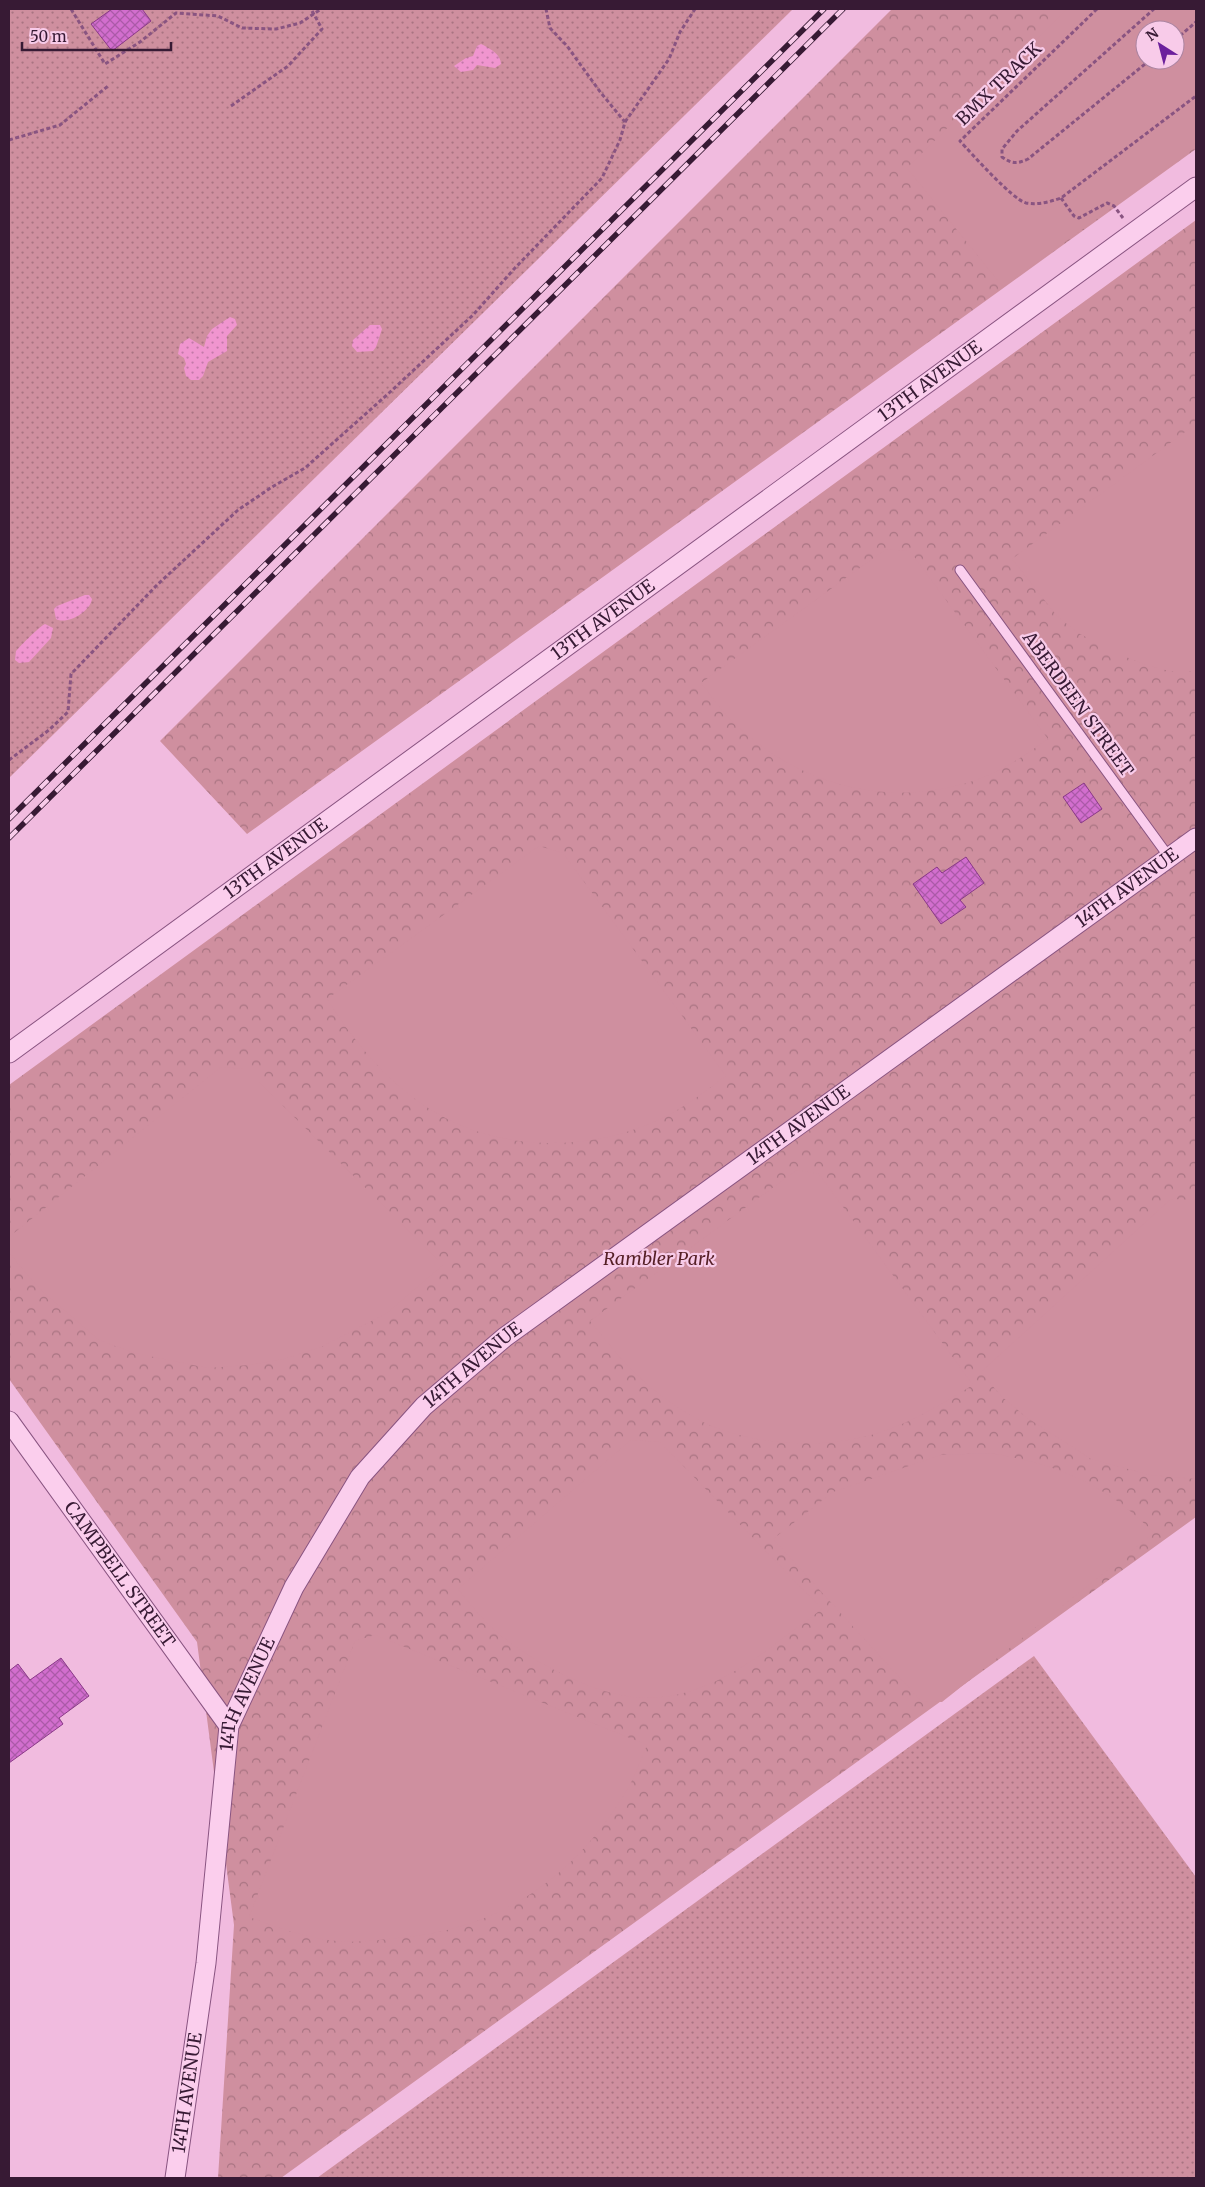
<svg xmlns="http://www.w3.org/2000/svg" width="1205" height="2187" viewBox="0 0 1205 2187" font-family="Merriweather,serif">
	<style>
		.grass { fill: url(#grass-dots) }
		.forest { fill: url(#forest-crowns); fill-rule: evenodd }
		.sand { fill: url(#sand-dots) }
		.garden { fill: #cf8f9f; fill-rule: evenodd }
		.building { fill: url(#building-cross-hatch); stroke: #8a3888 }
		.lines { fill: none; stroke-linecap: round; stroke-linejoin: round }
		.service-casing { stroke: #895481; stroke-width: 11 }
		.minor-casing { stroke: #895481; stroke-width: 21 }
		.path { stroke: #895481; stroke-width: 3; stroke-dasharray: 4 2.5; stroke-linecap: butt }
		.service { stroke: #fbceed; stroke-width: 9 }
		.minor { stroke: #fbceed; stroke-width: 19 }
		.rail-casing { stroke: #371a34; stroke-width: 5.5 }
		.rail { stroke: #f8cbe9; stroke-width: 4; stroke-dasharray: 11; stroke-linecap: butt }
		.labels { text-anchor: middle; stroke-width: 4.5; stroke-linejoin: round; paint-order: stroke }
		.street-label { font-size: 18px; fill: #371a34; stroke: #f8cbe9 }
		.park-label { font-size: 18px; font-style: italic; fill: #551f26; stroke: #f8cbe9 }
	</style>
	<defs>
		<pattern id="grass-dots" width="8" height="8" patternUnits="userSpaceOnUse" patternTransform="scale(1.25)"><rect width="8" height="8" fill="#cf8f9f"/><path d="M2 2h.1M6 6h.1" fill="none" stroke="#a97482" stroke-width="1.8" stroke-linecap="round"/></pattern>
		<pattern id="forest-crowns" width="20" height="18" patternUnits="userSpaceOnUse" patternTransform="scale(1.25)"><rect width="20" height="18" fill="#cf8f9f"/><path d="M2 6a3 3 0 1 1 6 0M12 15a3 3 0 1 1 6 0" fill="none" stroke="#a97482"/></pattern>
		<pattern id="sand-dots" width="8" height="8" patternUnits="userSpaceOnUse" patternTransform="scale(1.25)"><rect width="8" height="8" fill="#f095cf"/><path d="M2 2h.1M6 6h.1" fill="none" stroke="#c379a9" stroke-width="1.8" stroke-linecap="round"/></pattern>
		<pattern id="building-cross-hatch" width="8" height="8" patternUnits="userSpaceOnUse" patternTransform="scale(1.25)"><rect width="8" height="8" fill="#d26ece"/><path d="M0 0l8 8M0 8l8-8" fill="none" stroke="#ab5aa8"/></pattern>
	</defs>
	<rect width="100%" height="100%" fill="#f1bbdf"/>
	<g class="grass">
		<polygon points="9,9 793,9 9,778"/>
		<polygon points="1034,1656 1196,1877 1196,2178 317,2178"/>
	</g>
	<g class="forest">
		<path d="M 892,9 L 1196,9 L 1196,149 L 247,834 L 160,741 ZM 1145,30 L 1175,30 L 1175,60 L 1145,60 Z"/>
		<polygon points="1196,220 1196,1517 281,2178 218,2178 234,1925 197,1642 9,1379 9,1085"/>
	</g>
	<g class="sand">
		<path d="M 481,44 C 489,48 501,54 501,64 L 495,68 L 477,65 L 473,70 L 461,72 L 454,66 L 466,58 L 473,56 L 477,46 Z"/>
		<polygon points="230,317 235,319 237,325 227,336 227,351 208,362 203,376 199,380 191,380 186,376 184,368 186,364 184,358 178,354 180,344 189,338 204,347 207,336 212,329"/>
		<polygon points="370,325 380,325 382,329 376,347 373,351 357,352 352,346 353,340"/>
		<path d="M 85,595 L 89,595 L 92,599 C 90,612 67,625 56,619 L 54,609 L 57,606 Z"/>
		<path d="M 45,624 L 53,628 L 51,638 L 29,662 L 19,663 L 15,660 L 16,651 C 20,646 41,625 45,624 Z"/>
	</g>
	<g class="garden">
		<path d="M 1067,9 L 1196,9 L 1196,147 L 1003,287 L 907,168 ZM 1145,30 L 1175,30 L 1175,60 L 1145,60 Z"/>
		<polygon points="1196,424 1196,671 1169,671 1147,665 1126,657 1078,633 1057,616 1012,559"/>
		<path d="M 886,549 L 910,551 L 1048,739 C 1025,755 1003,771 976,780 C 889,810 797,785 732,721 C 720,710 711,695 701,683 Z"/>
		<path d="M 539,846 L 563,853 L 726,1076 C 704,1092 680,1111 656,1121 C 620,1137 583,1144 545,1143 C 443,1140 379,1081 327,999 Z"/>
		<polygon points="221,1067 246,1069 443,1265 387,1313 321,1347 284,1359 249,1365 208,1368 134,1353 99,1340 43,1292 23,1270 9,1252 9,1237"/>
		<path d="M 797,1170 L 819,1174 L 973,1385 C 938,1406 903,1428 863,1437 C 814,1449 748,1444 703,1422 C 681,1411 652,1390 635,1373 C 618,1357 604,1338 590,1321 Z"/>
		<polygon points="1171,1199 1196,1200 1196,1479 1150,1475 1091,1459 1026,1417 1001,1396 981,1372"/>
		<path d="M 631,1440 L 660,1442 L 822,1609 C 782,1638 742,1674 694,1690 C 680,1695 661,1698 646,1698 C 597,1698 518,1656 485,1621 C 475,1611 467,1600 458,1589 Z"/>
		<path d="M 990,1453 C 1057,1464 1106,1484 1154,1533 L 942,1702 L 921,1701 L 773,1539 L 833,1492 L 941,1455 Z"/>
		<path d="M 375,1635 L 647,1745 C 641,1760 635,1776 627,1790 C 574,1878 501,1929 398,1938 C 372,1941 347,1944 322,1939 C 297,1935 273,1926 249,1917 L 355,1641 Z"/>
	</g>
	<g class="building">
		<polygon points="112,9 142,9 151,21 112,51 91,24"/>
		<polygon points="1084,783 1102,809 1081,823 1063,797"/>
		<polygon points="966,857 984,883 960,900 966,907 941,924 913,884 937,867 942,873"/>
		<polygon points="61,1658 89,1696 59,1718 63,1724 9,1763 9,1671 18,1664 30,1680"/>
	</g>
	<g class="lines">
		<defs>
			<polyline id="service" points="960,570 1169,857"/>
			<g id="minor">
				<path id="s1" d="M 9,1053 L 1196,187"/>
				<path id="s2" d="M 9,1421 L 229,1726"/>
				<path id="s3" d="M 175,2178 L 206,1963 L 229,1726 L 294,1587 L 360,1477 L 424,1406 L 505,1337 L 1196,838"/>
			</g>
		</defs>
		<use href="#service" class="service-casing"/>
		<use href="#minor" class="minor-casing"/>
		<g class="path">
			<polyline points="71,9 105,64 140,42 176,13 218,16 242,28 276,29 300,23 321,9"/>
			<path d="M 1097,9 L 960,141 C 971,153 1013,200 1026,203 C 1039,205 1049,202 1061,198 L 1196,96"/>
			<polyline points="1175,40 1196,22"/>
			<path d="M 1150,60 L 1028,159 C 1017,164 1012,164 1002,157 L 1002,149 L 1017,131 L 1154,9"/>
			<polyline points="231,106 288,66 322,29 311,9"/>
			<polyline points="625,122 669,59 680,32 695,9"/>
			<polyline points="9,140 60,125 108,86"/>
			<polyline points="1061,198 1074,216 1079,218 1107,203 1114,206 1123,218"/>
			<polyline points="9,760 49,730 68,712 71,674 157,585 238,510 272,487 305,468 389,393 473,315 514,269 602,178 620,140 625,122 601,93 567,46 550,28 546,9"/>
		</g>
		<use href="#service" class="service"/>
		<use href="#minor" class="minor"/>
		<defs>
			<g id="rail">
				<polyline points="9,819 824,9"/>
				<polyline points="9,838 843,9"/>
			</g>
		</defs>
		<use href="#rail" class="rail-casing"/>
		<use href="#rail" class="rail"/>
	</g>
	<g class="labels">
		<g class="street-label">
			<text transform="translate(999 84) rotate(-44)" y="6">BMX TRACK</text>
			<text dy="6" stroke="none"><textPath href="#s1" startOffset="1140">13TH AVENUE</textPath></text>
			<text dy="6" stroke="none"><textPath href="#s1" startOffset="735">13TH AVENUE</textPath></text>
			<text transform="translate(1078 704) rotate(54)" y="6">ABERDEEN STREET</text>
			<text dy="6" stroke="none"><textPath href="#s1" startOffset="330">13TH AVENUE</textPath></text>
			<text dy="6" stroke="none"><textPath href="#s3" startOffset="1706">14TH AVENUE</textPath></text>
			<text dy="6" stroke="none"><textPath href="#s3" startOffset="1301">14TH AVENUE</textPath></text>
			<text dy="6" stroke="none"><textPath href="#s3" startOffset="896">14TH AVENUE</textPath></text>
			<text dy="6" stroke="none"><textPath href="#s2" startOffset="189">CAMPBELL STREET</textPath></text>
			<text dy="6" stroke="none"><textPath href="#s3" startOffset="491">14TH AVENUE</textPath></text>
			<text dy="6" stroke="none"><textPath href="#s3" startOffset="86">14TH AVENUE</textPath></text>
		</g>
		<g class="park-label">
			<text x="659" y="1265">Rambler Park</text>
		</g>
	</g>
	<rect width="1205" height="2187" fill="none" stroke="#371a34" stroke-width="20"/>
	<g transform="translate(1160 45) rotate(324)"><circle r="24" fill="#f8cbe9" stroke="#ab84a1"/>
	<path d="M0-4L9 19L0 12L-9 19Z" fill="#6c209c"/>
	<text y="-8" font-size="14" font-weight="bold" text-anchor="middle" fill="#371a34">N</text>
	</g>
	<path d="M22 42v8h149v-8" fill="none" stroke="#371a34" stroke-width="2.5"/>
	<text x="30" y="42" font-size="15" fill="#371a34" stroke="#f8cbe9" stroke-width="4" paint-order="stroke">50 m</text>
</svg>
